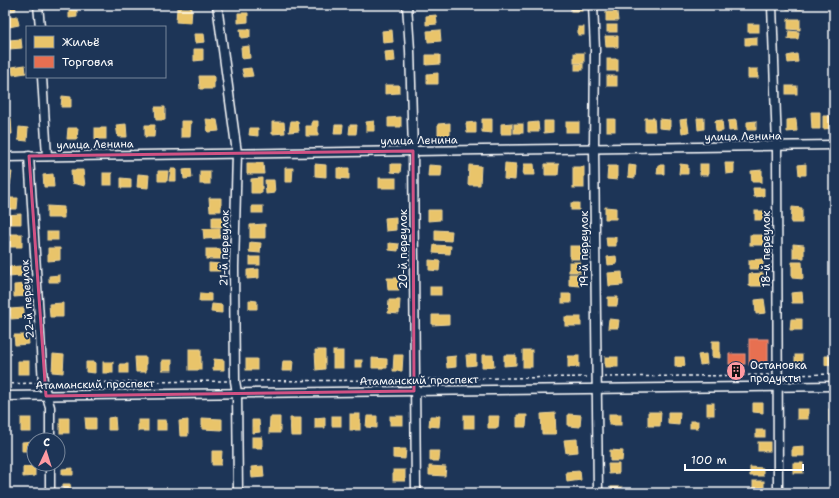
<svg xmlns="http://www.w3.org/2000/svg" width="839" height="498" viewBox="0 0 839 498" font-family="'Shantell Sans',sans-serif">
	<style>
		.homes { fill: #e9c46a; stroke: #f0d697 }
		.shops { fill: #e76f51; stroke: #ee9a85 }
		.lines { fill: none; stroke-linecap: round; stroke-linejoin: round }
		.minor-casing { stroke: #fff; stroke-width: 11 }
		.path { stroke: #fff; stroke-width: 1.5; stroke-dasharray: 3 3; stroke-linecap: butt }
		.minor { stroke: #1d3557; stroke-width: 8 }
		.marked { fill: none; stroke: #d15284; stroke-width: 3; stroke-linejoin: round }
		.labels { text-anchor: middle; stroke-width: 4; stroke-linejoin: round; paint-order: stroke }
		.street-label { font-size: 11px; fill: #fff; stroke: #1d3557 }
		.poi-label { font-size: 11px; fill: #fff; stroke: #1d3557; text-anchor: start }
	</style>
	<rect width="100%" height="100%" fill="#1d3557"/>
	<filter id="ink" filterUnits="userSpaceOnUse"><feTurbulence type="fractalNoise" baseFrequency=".025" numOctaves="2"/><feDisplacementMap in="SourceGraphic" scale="8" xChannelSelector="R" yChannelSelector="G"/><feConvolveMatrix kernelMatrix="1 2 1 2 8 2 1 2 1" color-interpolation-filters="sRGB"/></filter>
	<g filter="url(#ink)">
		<g class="homes">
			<polygon points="5,5 15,5 16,10 6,12"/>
			<rect x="571" y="5" width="11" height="6"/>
			<rect x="787" y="5" width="15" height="4"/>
			<polygon points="69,7 77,7 77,17 69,18"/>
			<polygon points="177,8 192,8 191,23 176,22"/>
			<polygon points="606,12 617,12 618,21 606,21"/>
			<polygon points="238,13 248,13 248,22 238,23"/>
			<polygon points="436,15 437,24 426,25 426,16"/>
			<polygon points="17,16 19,25 9,27 7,18"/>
			<polygon points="788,19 800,19 800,30 788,29"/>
			<rect x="748" y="24" width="11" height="8"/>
			<rect x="607" y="25" width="10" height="7"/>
			<rect x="578" y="27" width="6" height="8"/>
			<polygon points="240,29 250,29 250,37 241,38"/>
			<polygon points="392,30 393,42 383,43 382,31"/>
			<polygon points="440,30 441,41 428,42 427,31"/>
			<polygon points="789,31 799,32 798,39 788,39"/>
			<polygon points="194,34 204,34 205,42 195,43"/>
			<polygon points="605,36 618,36 618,47 606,47"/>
			<polygon points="757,37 757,45 745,45 745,38"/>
			<polygon points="21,39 22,48 9,49 9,40"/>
			<polygon points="249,46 250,58 242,59 241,47"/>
			<polygon points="194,49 203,49 203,60 194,61"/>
			<polygon points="394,51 395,61 386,62 385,52"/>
			<rect x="574" y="53" width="10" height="10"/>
			<polygon points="797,54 798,62 788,63 787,56"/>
			<polygon points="426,55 440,55 440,64 426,65"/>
			<rect x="607" y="59" width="11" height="12"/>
			<rect x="575" y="64" width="8" height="6"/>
			<polygon points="25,65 26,73 13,75 12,67"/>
			<polygon points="251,68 253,76 244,77 242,69"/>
			<rect x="748" y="69" width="10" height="9"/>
			<polygon points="438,73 438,84 427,84 427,74"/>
			<polygon points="199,76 214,76 214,89 200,89"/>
			<rect x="607" y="76" width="10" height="10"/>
			<polygon points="385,85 399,85 399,93 385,94"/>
			<rect x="786" y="86" width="11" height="8"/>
			<polygon points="62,96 71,97 71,107 61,107"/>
			<polygon points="155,107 165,107 165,120 156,120"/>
			<polygon points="811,112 820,112 820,129 812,129"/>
			<polygon points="823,116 834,116 834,128 823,129"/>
			<polygon points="401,117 401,127 388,127 388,118"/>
			<polygon points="5,118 11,118 12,134 5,134"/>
			<polygon points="645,118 654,118 655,131 645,131"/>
			<polygon points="697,118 704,118 704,129 698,130"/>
			<polygon points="206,119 217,120 219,131 208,132"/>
			<polygon points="482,119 492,119 492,133 482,132"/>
			<rect x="607" y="119" width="8" height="12"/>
			<polygon points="659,119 670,120 670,129 659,128"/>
			<polygon points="687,119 689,132 682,133 680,120"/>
			<polygon points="796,119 797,131 787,132 787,120"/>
			<polygon points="722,120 723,131 716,132 715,121"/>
			<polygon points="736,120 737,130 729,131 728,121"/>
			<polygon points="181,121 191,121 190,137 181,137"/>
			<polygon points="291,121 298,121 299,131 289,132"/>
			<polygon points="312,121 318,121 318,136 306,136 306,126 312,126"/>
			<polygon points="374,121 374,131 366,131 366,122"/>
			<polygon points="544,121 553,121 553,132 544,133"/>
			<polygon points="756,121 756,130 747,130 747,122"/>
			<polygon points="272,122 284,122 285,133 272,134"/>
			<polygon points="476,122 476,133 467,133 466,123"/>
			<polygon points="538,122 539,132 528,132 528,123"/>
			<rect x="566" y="122" width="13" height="10"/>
			<polygon points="450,123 450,135 438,135 438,124"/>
			<polygon points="512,123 512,134 501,134 501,124"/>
			<polygon points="126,124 127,137 118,137 116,125"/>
			<rect x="514" y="124" width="9" height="9"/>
			<polygon points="145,125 155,125 154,137 145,137"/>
			<polygon points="335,125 343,125 342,134 334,134"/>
			<polygon points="350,125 357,125 356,134 349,134"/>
			<polygon points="19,127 28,128 27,141 18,140"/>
			<polygon points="68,128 78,128 77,139 67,139"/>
			<rect x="95" y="128" width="11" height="11"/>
			<polygon points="250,128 258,128 258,136 249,135"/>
			<polygon points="247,163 263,163 264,174 247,174"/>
			<polygon points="505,163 516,164 515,180 504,179"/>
			<polygon points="725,163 734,163 734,173 726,174"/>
			<polygon points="315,164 326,165 326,177 315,176"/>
			<polygon points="391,164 401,164 400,173 391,172"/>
			<polygon points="524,164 534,164 535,175 523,175"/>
			<polygon points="545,164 559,164 558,175 545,175"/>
			<polygon points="680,164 688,165 688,174 679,174"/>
			<rect x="700" y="164" width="8" height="11"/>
			<polygon points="806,164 806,175 799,175 798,165"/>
			<polygon points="429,165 442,166 441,176 428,176"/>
			<polygon points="469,165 481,166 480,185 468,185"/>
			<polygon points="629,165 636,166 635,178 628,177"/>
			<polygon points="658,165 664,165 664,174 657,174"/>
			<polygon points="608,166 617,166 617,180 607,179"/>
			<rect x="573" y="167" width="11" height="21"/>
			<polygon points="285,168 293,168 292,182 285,182"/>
			<polygon points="337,168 349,168 349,179 337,178"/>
			<polygon points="171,169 176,169 176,181 169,181"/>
			<polygon points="191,169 192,178 184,179 183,170"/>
			<polygon points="71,170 83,170 85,186 72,183"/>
			<polygon points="762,170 762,182 752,182 751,171"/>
			<polygon points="158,171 168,171 167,181 158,181"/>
			<rect x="200" y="171" width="10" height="13"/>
			<polygon points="5,172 12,172 10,185 5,184"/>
			<rect x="103" y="173" width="9" height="12"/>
			<polygon points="53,174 54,187 44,187 43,175"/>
			<polygon points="138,174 149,175 148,188 137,187"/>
			<polygon points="121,178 131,179 131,188 121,188"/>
			<polygon points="262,178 262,193 251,193 251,179"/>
			<rect x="379" y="178" width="17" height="10"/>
			<polygon points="265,180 274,180 275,193 266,194"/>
			<polygon points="753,188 764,188 764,196 754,197"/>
			<polygon points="7,198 18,198 17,209 7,209"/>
			<polygon points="209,198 221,198 221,211 210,211"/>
			<rect x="571" y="203" width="8" height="7"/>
			<polygon points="47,206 64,207 64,218 47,218"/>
			<rect x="252" y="206" width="11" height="7"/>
			<polygon points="605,207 616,208 616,219 605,219"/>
			<polygon points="792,207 802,208 802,223 791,223"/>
			<polygon points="428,210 440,210 440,220 428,221"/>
			<rect x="755" y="211" width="9" height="9"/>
			<polygon points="21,214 21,224 5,224 5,215"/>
			<polygon points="212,217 223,217 222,227 212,227"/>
			<polygon points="396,217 396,230 386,231 385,218"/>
			<polygon points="265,224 265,238 250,238 250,225"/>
			<polygon points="220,228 220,238 204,239 203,229"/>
			<polygon points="435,230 452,231 451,241 435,240"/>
			<rect x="47" y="232" width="11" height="8"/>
			<polygon points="9,234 22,234 22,247 10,247"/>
			<rect x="750" y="235" width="14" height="10"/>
			<polygon points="606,237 616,237 616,246 607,246"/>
			<polygon points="250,242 261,243 260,253 249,252"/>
			<polygon points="389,243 399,244 398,251 389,250"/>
			<polygon points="793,244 804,245 804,258 793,258"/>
			<polygon points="434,245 451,246 450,254 433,253"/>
			<rect x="570" y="246" width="11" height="13"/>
			<polygon points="48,248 60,248 60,260 48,261"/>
			<rect x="206" y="249" width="16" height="10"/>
			<polygon points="616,256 617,264 608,265 607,257"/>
			<rect x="250" y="257" width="10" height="8"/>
			<polygon points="763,259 763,269 749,269 749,260"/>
			<polygon points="429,260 440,261 439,271 429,270"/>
			<rect x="569" y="262" width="11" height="10"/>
			<polygon points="792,262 802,262 803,279 792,278"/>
			<polygon points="209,263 220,264 220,271 209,271"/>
			<polygon points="21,266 22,276 8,277 8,267"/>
			<polygon points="259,269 259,278 247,279 247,270"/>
			<polygon points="622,272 623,285 609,286 608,273"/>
			<polygon points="763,273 763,286 749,286 749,274"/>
			<polygon points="569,274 581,274 580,286 569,285"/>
			<polygon points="60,275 60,282 49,282 49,276"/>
			<polygon points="387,278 399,278 399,290 388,290"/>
			<polygon points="26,284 27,296 14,297 14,285"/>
			<rect x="430" y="287" width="11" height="8"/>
			<polygon points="802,292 803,303 792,303 791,293"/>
			<polygon points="200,293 211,294 211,301 199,301"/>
			<rect x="562" y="294" width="9" height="9"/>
			<polygon points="608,297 618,297 617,306 608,306"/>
			<polygon points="764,299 766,313 756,314 755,300"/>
			<polygon points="249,300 257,301 257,309 249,309"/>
			<polygon points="389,300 400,300 399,314 388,313"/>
			<polygon points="63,303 63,317 50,317 49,304"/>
			<polygon points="212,304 222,305 222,313 211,312"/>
			<polygon points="24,308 24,318 11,319 10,309"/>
			<polygon points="432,315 449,315 449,324 432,325"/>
			<rect x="565" y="317" width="16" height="9"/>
			<polygon points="609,319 619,320 618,328 608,328"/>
			<polygon points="791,319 802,319 802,330 790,330"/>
			<polygon points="14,335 28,335 29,344 15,345"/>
			<polygon points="712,341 720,341 720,358 712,357"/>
			<rect x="189" y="349" width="12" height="21"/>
			<polygon points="315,350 325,350 325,369 316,370"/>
			<rect x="523" y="350" width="9" height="17"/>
			<rect x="333" y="351" width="10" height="17"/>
			<polygon points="53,354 64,355 63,373 52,372"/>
			<polygon points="706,354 707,364 700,365 698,355"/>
			<polygon points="394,355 403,355 402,371 393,371"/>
			<polygon points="466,355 476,355 476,365 467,366"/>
			<polygon points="482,355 493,355 494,367 482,367"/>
			<polygon points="504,355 516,355 516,365 504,366"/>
			<rect x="795" y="355" width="7" height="10"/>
			<polygon points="456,356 456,367 447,368 446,357"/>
			<rect x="568" y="356" width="11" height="11"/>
			<rect x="825" y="356" width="8" height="9"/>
			<polygon points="135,357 146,357 146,372 136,372"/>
			<rect x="605" y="357" width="13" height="10"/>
			<polygon points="675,357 684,357 685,366 675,367"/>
			<polygon points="372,358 387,359 387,368 372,368"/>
			<polygon points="214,359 224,360 224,370 213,370"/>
			<rect x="246" y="359" width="11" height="11"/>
			<rect x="162" y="360" width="10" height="10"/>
			<rect x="355" y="360" width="7" height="7"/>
			<rect x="18" y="361" width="11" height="13"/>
			<polygon points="283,361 293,361 292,371 282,371"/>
			<polygon points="86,362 95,362 95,373 86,372"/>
			<rect x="103" y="362" width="10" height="11"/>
			<rect x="120" y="364" width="8" height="9"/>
			<rect x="707" y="403" width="7" height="12"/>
			<polygon points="753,403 763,403 763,413 753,412"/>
			<rect x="797" y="409" width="11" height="10"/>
			<rect x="829" y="409" width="5" height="13"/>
			<polygon points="648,412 661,412 660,426 648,426"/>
			<polygon points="668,412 680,412 679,425 668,424"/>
			<polygon points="555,413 556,434 542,434 541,414"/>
			<rect x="350" y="414" width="10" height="16"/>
			<polygon points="568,414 581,415 580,427 568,426"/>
			<rect x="609" y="414" width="12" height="11"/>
			<rect x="464" y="415" width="10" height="13"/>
			<polygon points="517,415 527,415 526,427 517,427"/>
			<rect x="332" y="416" width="9" height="10"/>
			<polygon points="367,416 377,416 377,428 366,427"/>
			<rect x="390" y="416" width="13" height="9"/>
			<polygon points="430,416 440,416 439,427 429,426"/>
			<polygon points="488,416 499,416 498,428 488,428"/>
			<polygon points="115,417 116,430 108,430 108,418"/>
			<polygon points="270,417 280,417 280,433 269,433"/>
			<polygon points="325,417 325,428 315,428 315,418"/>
			<rect x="21" y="418" width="10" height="14"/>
			<rect x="60" y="418" width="9" height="15"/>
			<polygon points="85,418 96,418 96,429 86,429"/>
			<polygon points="202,418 222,419 222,430 202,429"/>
			<polygon points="290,418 301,418 301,436 291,436"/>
			<rect x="138" y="420" width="10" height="11"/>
			<rect x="157" y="420" width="9" height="10"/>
			<polygon points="188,420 188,436 180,436 179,421"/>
			<polygon points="252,420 259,420 260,432 252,433"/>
			<rect x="690" y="421" width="8" height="7"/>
			<rect x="756" y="430" width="9" height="7"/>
			<rect x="252" y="437" width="10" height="11"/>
			<polygon points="577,439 578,452 566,453 564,440"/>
			<polygon points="34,441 34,451 22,451 22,442"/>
			<rect x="758" y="442" width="12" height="9"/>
			<polygon points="804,446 804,456 792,456 792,447"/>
			<polygon points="393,449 406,449 405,459 393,458"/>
			<polygon points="610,450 623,451 622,461 610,461"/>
			<polygon points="212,451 222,451 221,465 212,465"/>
			<polygon points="430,451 440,451 439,461 430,461"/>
			<rect x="793" y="463" width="10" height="10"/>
			<polygon points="608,464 619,464 619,473 609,474"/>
			<polygon points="35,466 35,476 23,477 23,467"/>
			<polygon points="263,466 264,477 252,478 251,467"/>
			<polygon points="429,466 446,467 445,476 429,475"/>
			<polygon points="750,467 763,468 763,476 750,476"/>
			<polygon points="73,468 73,475 62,475 62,469"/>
			<rect x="393" y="470" width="12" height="11"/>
			<polygon points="580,471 581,480 567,482 566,472"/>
			<rect x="753" y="481" width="11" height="8"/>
			<polygon points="63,484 70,484 71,489 63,489"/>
			<rect x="611" y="487" width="11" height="6"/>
			<rect x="210" y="489" width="11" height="4"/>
		</g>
		<g class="shops">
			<rect x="749" y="339" width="19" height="26"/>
			<rect x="729" y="354" width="16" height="10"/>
			<rect x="729" y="368" width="13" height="6"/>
		</g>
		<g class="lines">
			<defs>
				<g id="minor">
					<polyline points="38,5 40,27"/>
					<polyline points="217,5 237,153 234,267 235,381 237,393 238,493"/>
					<polyline points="407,5 410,50 413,151 416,493"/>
					<polyline points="593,5 595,50 594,148 598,493"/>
					<polyline points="772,5 777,146 778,493"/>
					<polyline points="42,77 47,156"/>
					<polyline points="29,156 43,383 50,407 50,440"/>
					<polyline points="5,157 834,145"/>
					<polyline points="5,396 834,386"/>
					<polyline points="50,464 50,493"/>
				</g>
			</defs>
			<use href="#minor" class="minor-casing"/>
			<g class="path">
				<polyline points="786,375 834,374"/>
				<polyline points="604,377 770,375"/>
				<polyline points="422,379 588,377"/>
				<polyline points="242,381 408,380"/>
				<polyline points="50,383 228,381"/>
				<polyline points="5,384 36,383"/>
			</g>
			<use href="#minor" class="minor"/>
		</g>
	</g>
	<path class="marked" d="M 413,151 L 414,391 L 46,396 L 29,156 Z"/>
	<defs>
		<symbol id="building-disc" viewBox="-11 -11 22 22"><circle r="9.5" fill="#ff9aa2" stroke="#1d3557"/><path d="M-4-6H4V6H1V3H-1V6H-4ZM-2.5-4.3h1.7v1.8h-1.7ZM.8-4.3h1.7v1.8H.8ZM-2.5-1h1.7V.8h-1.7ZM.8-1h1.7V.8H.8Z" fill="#111"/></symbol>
	</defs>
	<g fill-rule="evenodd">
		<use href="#building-disc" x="725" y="360" width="22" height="22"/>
	</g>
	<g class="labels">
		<g class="street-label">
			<text transform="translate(743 136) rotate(-1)" y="4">улица Ленина</text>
			<text transform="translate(419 140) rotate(-1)" y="4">улица Ленина</text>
			<text transform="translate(95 144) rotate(-1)" y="4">улица Ленина</text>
			<text transform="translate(224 248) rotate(-89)" y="4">21-й переулок</text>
			<text transform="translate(403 249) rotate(-90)" y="4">20-й переулок</text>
			<text transform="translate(584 249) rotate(-90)" y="4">19-й переулок</text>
			<text transform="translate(766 249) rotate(-90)" y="4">18-й переулок</text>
			<text transform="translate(27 299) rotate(-94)" y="4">22-й переулок</text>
			<text transform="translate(419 380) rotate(-1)" y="4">Атаманский проспект</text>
			<text transform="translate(95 384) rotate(-1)" y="4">Атаманский проспект</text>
		</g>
		<g class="poi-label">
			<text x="750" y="369">Остановка<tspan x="750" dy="13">продукты</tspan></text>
		</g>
	</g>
	<rect width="839" height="498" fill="none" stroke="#1d3557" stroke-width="20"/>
	<rect x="10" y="10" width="819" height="478" fill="none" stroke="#fff" stroke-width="1.5" filter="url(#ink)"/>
	<rect x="26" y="26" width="140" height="52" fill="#1d3557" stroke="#77869a"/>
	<rect x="34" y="36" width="20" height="12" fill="#e9c46a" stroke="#77869a"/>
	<text x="62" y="46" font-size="12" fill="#ffffff">Жильё</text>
	<rect x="34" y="56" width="20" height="12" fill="#e76f51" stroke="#77869a"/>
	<text x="62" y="66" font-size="12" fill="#ffffff">Торговля</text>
	<g transform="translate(46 452) rotate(4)"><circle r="19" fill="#1d3557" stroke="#77869a"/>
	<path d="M0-3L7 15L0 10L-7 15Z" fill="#ff9aa2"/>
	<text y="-6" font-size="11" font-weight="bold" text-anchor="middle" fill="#ffffff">С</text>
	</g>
	<path d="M685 464v6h118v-6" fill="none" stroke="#ffffff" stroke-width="2"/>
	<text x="691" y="464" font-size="12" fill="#ffffff" stroke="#1d3557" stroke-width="3" paint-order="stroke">100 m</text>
</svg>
